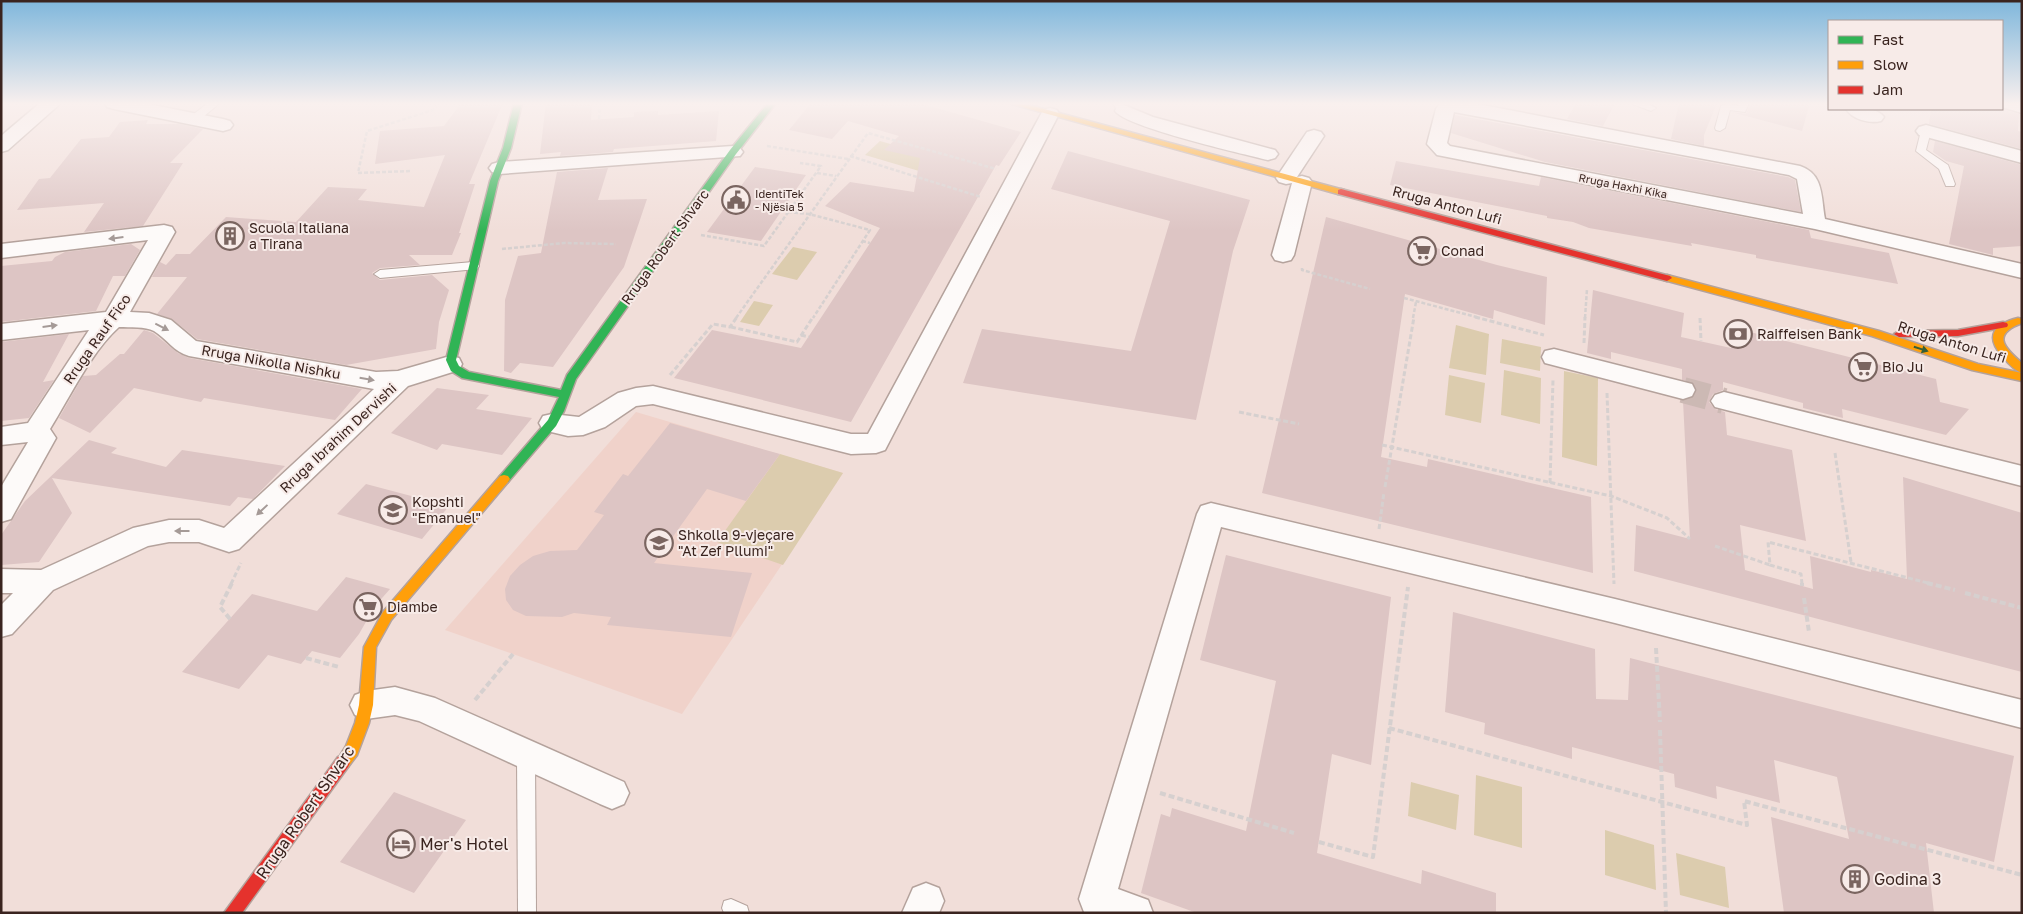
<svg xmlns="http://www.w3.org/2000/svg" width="2023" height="914" viewBox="0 0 2023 914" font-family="'Golos Text',sans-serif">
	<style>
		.built { fill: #f0d2ca }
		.green { fill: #dcccae }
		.building { fill: #ddc5c4 }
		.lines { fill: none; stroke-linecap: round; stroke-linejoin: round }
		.street-tunnel { stroke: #ccb9b4; stroke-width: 26; stroke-dasharray: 26 13; stroke-linecap: butt }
		.lane-casing { stroke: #b4a29c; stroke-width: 2 }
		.street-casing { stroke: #b4a29c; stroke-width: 3 }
		.fast-casing { stroke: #b4a29c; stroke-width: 3 }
		.slow-casing { stroke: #b4a29c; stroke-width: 3 }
		.jam-casing { stroke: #b4a29c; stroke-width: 3 }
		.path-far2 { stroke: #d6d0cf; stroke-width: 2.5; stroke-dasharray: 4 2; stroke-linecap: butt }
		.path-far1 { stroke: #d6d0cf; stroke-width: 3; stroke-dasharray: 5 2.5; stroke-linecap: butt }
		.path { stroke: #d6d0cf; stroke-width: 4; stroke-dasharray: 6 3; stroke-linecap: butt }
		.lane { fill: #fdfaf9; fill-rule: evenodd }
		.street { fill: #fdfaf9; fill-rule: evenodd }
		.fast { fill: #30b455; fill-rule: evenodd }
		.slow { fill: #ff9f0a; fill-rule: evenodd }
		.jam { fill: #e5322d; fill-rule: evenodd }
		.oneway { fill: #a59a97 }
		.oneway2 { fill: #365e35 }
		.labels { text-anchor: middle; stroke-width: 4; stroke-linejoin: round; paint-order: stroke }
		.far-street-label { font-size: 11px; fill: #3a241f; stroke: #f7ebe8 }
		.far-poi-label { font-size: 11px; fill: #3a241f; stroke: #f7ebe8; text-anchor: start }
		.street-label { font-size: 14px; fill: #3a241f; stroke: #f7ebe8 }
		.poi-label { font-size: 14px; fill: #3a241f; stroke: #f7ebe8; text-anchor: start }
		.near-street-label { font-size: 16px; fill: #3a241f; stroke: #f7ebe8 }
		.near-poi-label { font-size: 16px; fill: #3a241f; stroke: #f7ebe8; text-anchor: start }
	</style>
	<rect width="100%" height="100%" fill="#f1ded9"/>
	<polygon class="built" points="636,412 843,473 682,714 445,630"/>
	<g class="green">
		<polygon points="880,141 977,169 963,184 865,155"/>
		<polygon points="793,247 817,252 797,280 772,274"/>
		<polygon points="754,301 773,305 759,326 740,322"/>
		<polygon points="1456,325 1489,334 1486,375 1449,368"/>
		<polygon points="1502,339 1541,347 1540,371 1500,363"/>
		<polygon points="1504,370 1541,378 1540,424 1501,415"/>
		<polygon points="1564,371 1598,378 1597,466 1562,457"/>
		<polygon points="1449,375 1485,383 1481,423 1445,415"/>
		<polygon points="780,454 843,473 783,565 717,542"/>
		<polygon points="1476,775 1522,787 1522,848 1474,835"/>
		<polygon points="1411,782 1459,795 1456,830 1408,816"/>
		<polygon points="1605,830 1654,845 1656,890 1605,875"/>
		<polygon points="1676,853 1725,867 1729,908 1680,895"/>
	</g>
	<g class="building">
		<polygon points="461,103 503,103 469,184 475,184 459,233 461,233 452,255 409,255 420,265 380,268 372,273 380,280 432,275 449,290 439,322 436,349 346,365 197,339 172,319 157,314 187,277 152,277 160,262 166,265 176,254 190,254 226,217 296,222 328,187 367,189 358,200 424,207 445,155 375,164 380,131 444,126"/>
		<polygon points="546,103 592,103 591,120 634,117 634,112 658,111 658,115 719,111 716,141 614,149 613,152 560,156 561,152 540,154"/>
		<polygon points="811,103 919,103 1021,132 999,166 996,165 851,422 674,378 712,330 801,348 880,228 825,206 850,182 914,192 920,158 884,150 899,136 848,121 832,139 789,130"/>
		<polygon points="1576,103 1615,103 1603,126 1567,119"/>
		<polygon points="1679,103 1717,103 1704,135 1704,146 1671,139"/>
		<polygon points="1751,103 1810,103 1802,131 1731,112 1746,114"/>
		<polygon points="1931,109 2001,109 2019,114 2018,131 2022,132 2022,149 1929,124"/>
		<polygon points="1455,115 1788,177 1795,180 1801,212 1545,162 1451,133"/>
		<polygon points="148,120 146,124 180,124 203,129 170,163 183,163 143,226 84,232 104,203 17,210 39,179 50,178 81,139 109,137 120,122"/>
		<polygon points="1935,141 2022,165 2022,246 1993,248 1993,255 1949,244 1964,166 1946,161 1933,152"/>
		<polygon points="1068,151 1250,200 1233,251 1196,420 963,383 982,329 1131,351 1170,221 1051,189"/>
		<polygon points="1396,161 1539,186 1541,177 1809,230 1811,238 1889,253 1898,284 1756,258 1756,255 1691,243 1692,246 1589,228 1573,222 1547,218 1547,216 1390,185"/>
		<polygon points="755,167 806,175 761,241 707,232"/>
		<polygon points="608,168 598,200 647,199 624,267 553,367 520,363 511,373 504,371 505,300 518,256 541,253 557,172"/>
		<polygon points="1326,217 1497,265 1547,277 1545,325 1494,310 1493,319 1405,294 1381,457 1427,467 1428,459 1591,497 1593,573 1262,493"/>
		<polygon points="131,244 140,250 125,276 113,276 96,311 1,322 1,266 52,261 55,257 65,252"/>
		<polygon points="1593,290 1684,313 1681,337 1731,348 1730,327 1936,379 1940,402 1969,409 1946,435 1842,409 1843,418 1803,408 1803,403 1723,382 1723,390 1713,394 1709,402 1715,409 1725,412 1727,435 1792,450 1806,541 1740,525 1745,570 1813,589 1810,556 1871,572 1871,570 1907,579 1903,477 2022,513 2022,672 1634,571 1636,525 1690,539 1683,401 1693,398 1697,389 1692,382 1682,380 1682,369 1611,352 1611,359 1587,353"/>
		<polygon points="144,330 153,333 178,353 189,358 362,389 335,420 204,398 201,402 134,388 90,433 59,418 83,376 96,375 120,354 124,354"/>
		<polygon points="69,334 43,382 54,380 29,418 1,421 1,342"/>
		<polygon points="437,388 489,395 476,409 532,418 502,455 442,444 437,450 391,433"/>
		<polygon points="670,423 780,454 746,501 707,489 654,563 752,573 731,637 607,625 611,617 574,613 562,617 526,616 513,610 506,600 505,589 510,576 520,565 533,556 550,551 577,550 604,515 594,512 623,474 628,476"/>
		<polygon points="89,440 117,448 111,453 166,467 182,450 285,466 253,499 238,497 230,506 52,478 72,513 39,562 1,565 1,535 25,501"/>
		<polygon points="366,484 449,506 422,539 337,514"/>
		<polygon points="1226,555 1391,597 1371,765 1332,754 1317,853 1421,884 1422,870 1496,893 1496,913 1197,913 1141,893 1161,814 1170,817 1172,808 1246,831 1276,681 1200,660"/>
		<polygon points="346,577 390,589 375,606 359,634 340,658 312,651 301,664 268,655 239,689 182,672 252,594 317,611"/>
		<polygon points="1453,612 1595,649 1596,699 1628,700 1630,658 2014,756 1994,862 1926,843 1934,913 1784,913 1771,817 1849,839 1837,777 1774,760 1780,803 1716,786 1717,799 1675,787 1674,774 1572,747 1572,759 1484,734 1485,723 1445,712"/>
		<polygon points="394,792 466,820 414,893 340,862"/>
	</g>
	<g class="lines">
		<polyline class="street-tunnel" points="1683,390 1724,401"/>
		<defs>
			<g id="lane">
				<polygon points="208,103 220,103 198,121 190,121 190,117"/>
				<polygon points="1112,103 1123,103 1129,111 1124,114 1120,113"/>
				<polygon points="1630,103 1646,103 1656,108 1651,111"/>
				<polygon points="1727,103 1738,106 1739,103 1749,103 1745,112 1730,110 1725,128 1720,131 1716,130 1715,128 1721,106"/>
				<polygon points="1926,128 1931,131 1926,150 1948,165 1955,184 1954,186 1946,186 1939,169 1916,151 1921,131"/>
				<polygon points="473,262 477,263 479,266 477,269 380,278 374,274 380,270"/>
				<polygon points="526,747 532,749 535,755 536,913 518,913 517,755 520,749"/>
				<polygon points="731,899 747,906 749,913 724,913 722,908 724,901"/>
			</g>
			<g id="street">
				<polygon points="40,103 61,103 8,150 1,152 1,136"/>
				<polygon points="105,103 143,103 223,119 230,121 233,125 230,129 223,131 114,109 107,107"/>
				<path d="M 1440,103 L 1472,103 L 1800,166 C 1824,174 1821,197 1825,219 L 2022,264 L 2022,278 L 1815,229 L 1437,155 L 1427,144 L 1436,109 ZM 1454,112 L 1789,175 L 1797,179 L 1803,214 L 1450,146 L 1447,143 Z"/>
				<polygon points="2002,103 2022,103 2022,113 2002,107"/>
				<path d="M 1124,105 L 1153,117 L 1275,150 L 1278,154 L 1275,158 L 1268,160 C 1243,154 1126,127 1115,111 L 1117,107 Z"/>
				<polygon points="1050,108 1057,110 1059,114 885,450 876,453 851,454 653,404 636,406 605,427 583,435 568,436 543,430 539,423 543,416 552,414 579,417 618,393 636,388 653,386 851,434 868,434 1041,114 1043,110"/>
				<path d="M 1846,109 C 1857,109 1876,106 1884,117 L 1881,121 C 1869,124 1852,119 1846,109 Z"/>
				<polygon points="1926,125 2022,151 2022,163 1919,135 1916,131 1919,127"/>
				<polygon points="1314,130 1321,132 1324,136 1297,177 1302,176 1309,178 1312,182 1294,255 1291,260 1283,262 1275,260 1272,255 1292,183 1286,184 1279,182 1276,178 1307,132"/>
				<polygon points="733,146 740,148 743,152 740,156 499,174 492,172 489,168 492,164 499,162"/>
				<path d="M 164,225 L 172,227 L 175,232 L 130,312 L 149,313 L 171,320 L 196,341 L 376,372 L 398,371 L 450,356 L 459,358 L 462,364 L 459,370 L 408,386 L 239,549 L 229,552 L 199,542 L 169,542 L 148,546 L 53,590 L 12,634 L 1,637 L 1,605 L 13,593 L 1,593 L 1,569 L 41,570 L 133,528 L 169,520 L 199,520 L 224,528 L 374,389 L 189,356 C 174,352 167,339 154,331 C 145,326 130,328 119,327 C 91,352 70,397 50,429 L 56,438 L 11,519 L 1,522 L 1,487 L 28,442 L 1,445 L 1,427 L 28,423 L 89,330 L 1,340 L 1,324 L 106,312 L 148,240 L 1,258 L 1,244 Z"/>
				<polygon points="1554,349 1692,384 1695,390 1692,396 1683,399 1545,363 1542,357 1545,351"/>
				<polygon points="1724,392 2022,466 2022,486 1715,407 1711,401 1715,395"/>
				<polygon points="1211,503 1615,599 2022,700 2022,728 1615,623 1221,527 1118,889 1148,900 1153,913 1087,913 1084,912 1079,899 1197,514 1201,506"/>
				<polygon points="395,687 435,698 624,782 629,793 624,804 612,809 600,804 419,721 395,715 366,719 355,715 350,705 355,695 366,691"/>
				<polygon points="926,883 939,888 944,901 939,913 902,913 913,888"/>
			</g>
			<polygon id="fast" points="514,103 522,103 511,148 498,181 456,360 459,366 469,372 561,390 567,375 730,150 768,103 776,103 736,154 576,379 564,411 556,426 508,482 500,482 498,479 500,476 548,420 559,397 462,378 451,371 446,360 490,181 503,148"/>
			<g id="slow">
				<polygon points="1008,103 1022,103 1344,190 1345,192 1344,194 1338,194"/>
				<polygon points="1667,275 1879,331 1978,364 2022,373 2022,381 1972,370 1872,336 1664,280 1662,278"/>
				<path d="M 2018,318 L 2022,319 L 2022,323 C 1992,334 2003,347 2022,363 L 2022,373 C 2014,370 2008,363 2003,357 C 1984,336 1994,324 2018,318 Z"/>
				<polygon points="504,475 508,476 510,479 508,482 391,620 376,647 373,705 369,723 357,755 348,767 343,768 338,767 336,762 346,746 355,723 359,705 364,647 383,612 500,476"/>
			</g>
			<g id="jam">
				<polygon points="1341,189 1670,276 1672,278 1667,281 1338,194 1338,190"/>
				<polygon points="2003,322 2007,323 2008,325 2007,327 1958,336 1899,337 1894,334 1899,331 1958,330"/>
				<polygon points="343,756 348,757 350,762 348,767 242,913 224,913 338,757"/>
			</g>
		</defs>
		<use href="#lane" class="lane-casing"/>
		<use href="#street" class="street-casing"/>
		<use href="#fast" class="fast-casing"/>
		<use href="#slow" class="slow-casing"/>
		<use href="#jam" class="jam-casing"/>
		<g class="path-far2">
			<polyline points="599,119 600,103"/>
			<polyline points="767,146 848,159"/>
			<polyline points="850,156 981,197"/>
			<polyline points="410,171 358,173 367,131 433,110 439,103"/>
			<polyline points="817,173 836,176"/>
			<polyline points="788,212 809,214 870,230 813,318"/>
			<polyline points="701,235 764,246 821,166 800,163"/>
			<polyline points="862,241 870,243"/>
			<polyline points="502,249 564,243 616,244"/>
			<polyline points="1302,268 1302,270 1370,289"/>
			<polyline points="1404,298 1480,318"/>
			<polyline points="736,318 868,133 996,169"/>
			<polyline points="1413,318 1416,302"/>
			<polyline points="1585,318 1587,289"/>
		</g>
		<g class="path-far1">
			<polyline points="1475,317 1544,335"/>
			<polyline points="1700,318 1701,341"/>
			<polyline points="731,327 797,342 813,317"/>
			<polyline points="801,335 809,337"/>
			<polyline points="1584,343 1585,317"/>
			<polyline points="670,375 713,324 730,327 737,317"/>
			<polyline points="1607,393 1614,584"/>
			<polyline points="1239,412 1299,424"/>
			<polyline points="1382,445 1611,496 1667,518 1690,539"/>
			<polyline points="1835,453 1851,562"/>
			<polyline points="1550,483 1553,380"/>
			<polyline points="1385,487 1414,317"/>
			<polyline points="1379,529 1384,492"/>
			<polyline points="1715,546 1770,565"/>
			<polyline points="231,584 241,563"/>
			<polyline points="1802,584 1801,574 1770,565 1768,542 1932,584"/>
		</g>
		<g class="path">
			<polyline points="1802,583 1802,586"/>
			<polyline points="1927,583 1955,590"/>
			<polyline points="1965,593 2022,608"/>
			<polyline points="1804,598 1809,632"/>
			<polyline points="230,619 220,607 232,583"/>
			<polyline points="1656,648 1660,722"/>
			<polyline points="306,658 339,667"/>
			<polyline points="475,700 513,654"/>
			<polyline points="1389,728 1747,825 1744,801 2022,875"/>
			<polyline points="1660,730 1666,913"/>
			<polyline points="1160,793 1294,833"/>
			<polyline points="1319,842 1373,857 1408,587"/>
		</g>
		<use href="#lane" class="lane"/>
		<use href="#street" class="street"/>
		<use href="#fast" class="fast"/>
		<use href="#slow" class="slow"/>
		<use href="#jam" class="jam"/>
	</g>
	<defs><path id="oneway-solid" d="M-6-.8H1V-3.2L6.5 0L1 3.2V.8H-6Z" transform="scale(1.25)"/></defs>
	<g class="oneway">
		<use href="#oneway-solid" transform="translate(116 238) rotate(173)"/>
		<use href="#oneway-solid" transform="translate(50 326) rotate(-7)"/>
		<use href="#oneway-solid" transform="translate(162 327) rotate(27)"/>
		<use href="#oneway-solid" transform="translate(367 379) rotate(10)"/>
		<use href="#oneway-solid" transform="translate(262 510) rotate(137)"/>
		<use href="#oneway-solid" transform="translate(182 531) rotate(180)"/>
	</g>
	<use class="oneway2" href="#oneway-solid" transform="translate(1921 349) rotate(18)"/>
	<linearGradient id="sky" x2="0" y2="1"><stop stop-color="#7fb7dc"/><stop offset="0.45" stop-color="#f9f0ee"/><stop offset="1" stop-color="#f9f0ee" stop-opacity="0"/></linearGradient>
	<rect width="2023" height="231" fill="url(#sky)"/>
	<defs>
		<symbol id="civic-ring" viewBox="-11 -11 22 22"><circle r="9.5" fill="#f7ebe8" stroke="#7a6560" stroke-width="1.5"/><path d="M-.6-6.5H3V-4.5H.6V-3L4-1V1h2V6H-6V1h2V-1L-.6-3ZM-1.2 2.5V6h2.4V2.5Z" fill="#7a6560"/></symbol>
		<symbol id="building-ring" viewBox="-11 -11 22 22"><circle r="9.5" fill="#f7ebe8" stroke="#7a6560" stroke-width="1.5"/><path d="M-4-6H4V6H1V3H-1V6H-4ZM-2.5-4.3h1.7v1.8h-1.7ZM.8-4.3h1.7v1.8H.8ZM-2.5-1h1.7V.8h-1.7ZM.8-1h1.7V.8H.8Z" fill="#7a6560"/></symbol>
		<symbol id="supermarket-ring" viewBox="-11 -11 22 22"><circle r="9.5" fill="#f7ebe8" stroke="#7a6560" stroke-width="1.5"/><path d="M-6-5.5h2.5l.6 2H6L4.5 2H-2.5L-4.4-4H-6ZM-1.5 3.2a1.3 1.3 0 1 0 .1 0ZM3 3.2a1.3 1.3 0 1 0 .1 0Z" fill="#7a6560"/></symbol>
		<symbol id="bank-ring" viewBox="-11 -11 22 22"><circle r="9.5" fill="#f7ebe8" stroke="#7a6560" stroke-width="1.5"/><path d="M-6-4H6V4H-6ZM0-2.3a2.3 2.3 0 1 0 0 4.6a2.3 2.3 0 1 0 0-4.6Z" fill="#7a6560"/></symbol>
		<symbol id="school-ring" viewBox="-11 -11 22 22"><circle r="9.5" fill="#f7ebe8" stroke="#7a6560" stroke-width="1.5"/><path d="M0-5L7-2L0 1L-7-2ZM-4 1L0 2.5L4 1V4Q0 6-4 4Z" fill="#7a6560"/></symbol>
		<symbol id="hotel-ring" viewBox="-11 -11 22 22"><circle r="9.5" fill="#f7ebe8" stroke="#7a6560" stroke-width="1.5"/><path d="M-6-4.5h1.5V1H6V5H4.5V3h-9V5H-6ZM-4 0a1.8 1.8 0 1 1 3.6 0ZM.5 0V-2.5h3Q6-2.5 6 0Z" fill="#7a6560"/></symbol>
	</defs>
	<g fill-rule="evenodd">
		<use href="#civic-ring" x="720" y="184" width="32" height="32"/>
		<use href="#building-ring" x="214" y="220" width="32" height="32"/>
		<use href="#supermarket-ring" x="1406" y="235" width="32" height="32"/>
		<use href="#bank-ring" x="1722" y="318" width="32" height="32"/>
		<use href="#supermarket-ring" x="1847" y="351" width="32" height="32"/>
		<use href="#school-ring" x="377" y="494" width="32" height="32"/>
		<use href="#school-ring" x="643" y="527" width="32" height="32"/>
		<use href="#supermarket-ring" x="352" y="591" width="32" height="32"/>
		<use href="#hotel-ring" x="385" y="828" width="32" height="32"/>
		<use href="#building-ring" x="1839" y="863" width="32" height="32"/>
	</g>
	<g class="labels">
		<g class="far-street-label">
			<text transform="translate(1623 186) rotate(11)" y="4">Rruga Haxhi Kika</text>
		</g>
		<g class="far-poi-label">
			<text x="755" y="198">IdentiTek<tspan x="755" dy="13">- Njësia 5</tspan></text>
		</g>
		<g class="street-label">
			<text transform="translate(1447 205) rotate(15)" y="5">Rruga Anton Lufi</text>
			<text transform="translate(665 247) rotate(-54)" y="5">Rruga Robert Shvarc</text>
			<text transform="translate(97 339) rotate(-55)" y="5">Rruga Rauf Fico</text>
			<text transform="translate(1952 342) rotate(17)" y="5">Rruga Anton Lufi</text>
			<text transform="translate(271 362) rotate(10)" y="5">Rruga Nikolla Nishku</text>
			<text transform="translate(338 438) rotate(-43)" y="5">Rruga Ibrahim Dervishi</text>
		</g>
		<g class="poi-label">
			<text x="249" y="233">Scuola Italiana<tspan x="249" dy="16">a Tirana</tspan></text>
			<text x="1441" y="256">Conad</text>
			<text x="1757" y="339">Raiffeisen Bank</text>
			<text x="1882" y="372">Bio Ju</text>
			<text x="412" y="507">Kopshti<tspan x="412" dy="16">"Emanuel"</tspan></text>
			<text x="678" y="540">Shkolla 9-vjeçare<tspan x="678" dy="16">"At Zef Pllumi"</tspan></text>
			<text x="387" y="612">Diambe</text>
		</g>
		<g class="near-street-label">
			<text transform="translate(305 812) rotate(-55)" y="6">Rruga Robert Shvarc</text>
		</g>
		<g class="near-poi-label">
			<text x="420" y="850">Mer's Hotel</text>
			<text x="1874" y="885">Godina 3</text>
		</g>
	</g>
	<rect width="2023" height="914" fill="none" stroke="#3a241f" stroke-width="5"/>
	<rect x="1828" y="20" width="175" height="90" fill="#f7ebe8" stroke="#ab9b98"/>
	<rect x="1838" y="36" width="25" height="8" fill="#30b455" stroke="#ab9b98"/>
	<text x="1873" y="45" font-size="15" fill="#3a241f">Fast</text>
	<rect x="1838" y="61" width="25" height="8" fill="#ff9f0a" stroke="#ab9b98"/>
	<text x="1873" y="70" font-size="15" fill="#3a241f">Slow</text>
	<rect x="1838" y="86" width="25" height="8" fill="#e5322d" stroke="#ab9b98"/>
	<text x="1873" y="95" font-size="15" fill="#3a241f">Jam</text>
</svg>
